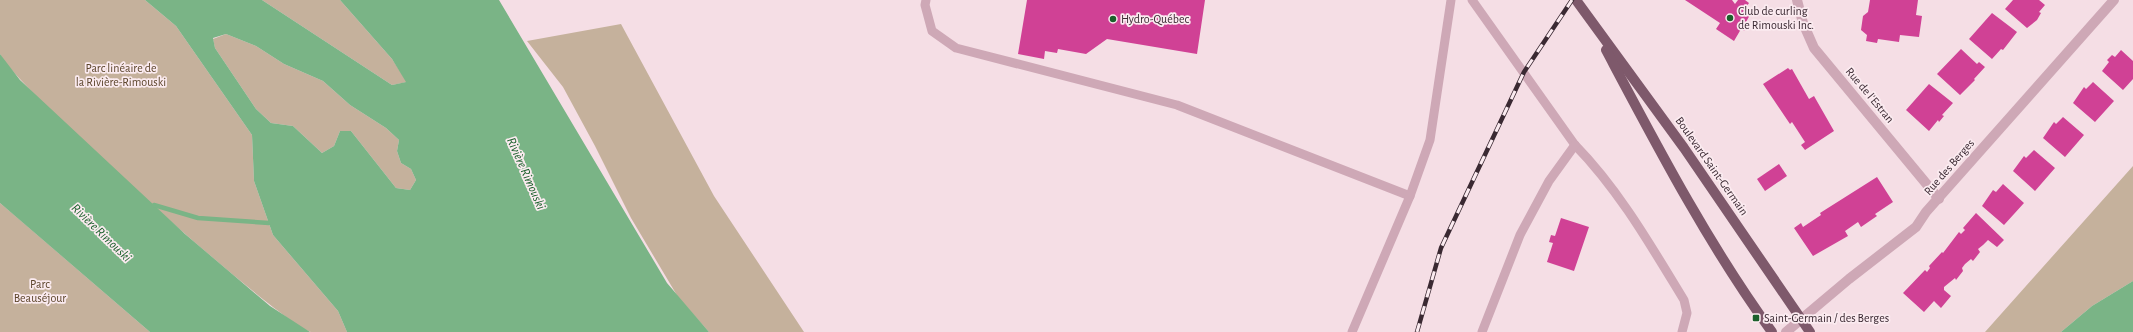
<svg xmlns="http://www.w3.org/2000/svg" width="2133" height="332" viewBox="0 0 2133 332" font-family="'Alegreya Sans',sans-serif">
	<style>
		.green { fill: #c5b19c }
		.water { fill: #7ab486; fill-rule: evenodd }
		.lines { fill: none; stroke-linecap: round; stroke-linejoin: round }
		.stream { stroke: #7ab486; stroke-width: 4.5 }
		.building { fill: #d04195 }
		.service { stroke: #cea8b6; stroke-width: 9 }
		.minor { stroke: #cea8b6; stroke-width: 10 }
		.primary { stroke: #7e596b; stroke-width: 10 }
		.rail-casing { stroke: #3a2932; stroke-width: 4.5 }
		.rail { stroke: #fbebf0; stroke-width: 3; stroke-dasharray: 9; stroke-linecap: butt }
		.poi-dot { fill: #1a602b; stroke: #fbebf0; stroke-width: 1.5 }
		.labels { text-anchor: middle; stroke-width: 3.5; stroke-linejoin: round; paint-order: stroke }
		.poi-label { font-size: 12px; fill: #3a2932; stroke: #fbebf0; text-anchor: start }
		.park-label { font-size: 12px; fill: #5b442a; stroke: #fbebf0 }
		.street-label { font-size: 12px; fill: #3a2932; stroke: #fbebf0 }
		.water-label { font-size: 13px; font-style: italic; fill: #1a602b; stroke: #fbebf0 }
	</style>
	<rect width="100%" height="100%" fill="#f5dee5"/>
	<g class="green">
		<path d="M 0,0 L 145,0 L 176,26 L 252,135 L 254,181 L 273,235 L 338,311 L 347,332 C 336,332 321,332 311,332 C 281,325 12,84 0,54 C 0,47 0,11 0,0 Z"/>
		<polygon points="262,0 340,0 392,59 407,82 392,85"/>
		<polygon points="621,24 714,196 804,332 709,332 678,297 631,218 595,146 563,87 527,41"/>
		<polygon points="226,34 256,46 284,64 323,81 350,105 386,128 399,140 397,151 401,163 411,169 416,180 410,190 396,188 351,131 340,131 334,146 322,153 293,126 271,123 256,109 215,48 213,39"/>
		<polygon points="2133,166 2133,281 2092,306 2061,332 1985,332"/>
		<polygon points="0,203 13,214 150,332 0,332"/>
	</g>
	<g class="water">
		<path d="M 145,0 L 262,0 L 392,85 L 406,82 L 392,59 L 340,0 L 499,0 L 667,283 L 709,332 L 347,332 L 338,311 L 273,235 L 254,181 L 252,135 L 176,26 ZM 226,34 L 256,46 L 284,64 L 323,81 L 350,105 L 386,128 L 399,140 L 397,151 L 401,163 L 411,169 L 416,180 L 410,190 L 396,188 L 351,131 L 340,131 L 334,146 L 322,153 L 293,126 L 271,123 L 256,109 L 215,48 L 213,38 Z"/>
		<polygon points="0,54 20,80 185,234 270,306 310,332 150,332 0,203"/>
		<polygon points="2133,281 2133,332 2061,332 2092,306"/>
	</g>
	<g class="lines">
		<polyline class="stream" points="154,205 198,218 269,223"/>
	</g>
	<g class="building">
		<polygon points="1027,0 1205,0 1197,54 1107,39 1086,54 1058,49 1057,53 1045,51 1044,59 1018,54"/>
		<polygon points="1685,0 1732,0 1735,4 1738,0 1745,0 1749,3 1745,9 1751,13 1746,22 1748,24 1744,31 1741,29 1734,41 1716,29 1720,23"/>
		<polygon points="1870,0 1918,0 1916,15 1922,16 1919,37 1900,35 1899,42 1878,39 1877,43 1866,41 1867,35 1861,30 1863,16 1868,12"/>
		<polygon points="2013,0 2039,0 2045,5 2039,12 2041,13 2037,20 2027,28 2005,9"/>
		<polygon points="1992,13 2017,32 2003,50 2001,49 1992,59 1969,39"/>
		<polygon points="1961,49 1977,64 1979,62 1985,67 1974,79 1975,80 1960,95 1937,74"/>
		<polygon points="2121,50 2133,61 2133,79 2123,90 2102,71 2109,62 2107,60 2112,55 2115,57"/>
		<polygon points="1788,68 1790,70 1792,69 1809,99 1814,96 1834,131 1805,150 1801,145 1805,142 1792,122 1790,124 1763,84"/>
		<polygon points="2093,82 2114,101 2095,122 2073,103 2084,87 2086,89"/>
		<polygon points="1929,84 1953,103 1942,115 1944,116 1939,122 1938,120 1929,131 1906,110"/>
		<polygon points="2063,117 2084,135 2065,157 2043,138 2054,122 2056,124"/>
		<polygon points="2034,150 2055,168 2035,191 2013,171 2024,156 2026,158"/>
		<polygon points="1779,164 1787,176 1765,191 1757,179"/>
		<polygon points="1877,177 1893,202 1875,214 1877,216 1861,227 1858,222 1845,231 1848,236 1813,256 1794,228 1801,223 1803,227 1821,215 1820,213"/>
		<polygon points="2003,184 2024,203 2004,225 1982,206 1993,190 1996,192"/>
		<polygon points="1976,213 2004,240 1997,247 1988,240 1983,245 1978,249 1980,252 1973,261 1971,259 1965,264 1962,268 1963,271 1956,280 1955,278 1944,287 1944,290 1951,296 1941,308 1934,301 1924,312 1903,293 1925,270 1927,272 1930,268 1929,266 1942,252 1943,253 1959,232 1961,234 1965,230 1963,228"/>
		<polygon points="1561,218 1589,227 1574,271 1547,262 1553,243 1549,242 1551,235 1555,236"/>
	</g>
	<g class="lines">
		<g class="service">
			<polyline points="926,0 925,5 932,31 956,48 1177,105 1410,196"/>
			<path d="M 1472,0 L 1575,145 C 1619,190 1651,246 1684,300 L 1687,313 L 1682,332"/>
			<polyline points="1352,332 1410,196 1430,140 1451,0"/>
			<polyline points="1482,332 1520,235 1549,181 1575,145"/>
		</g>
		<g class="minor">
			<polyline points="1797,0 1803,23 1814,48 1939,199"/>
			<polyline points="1786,332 1849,279 1916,227 1926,212 2114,0"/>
		</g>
		<g class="primary">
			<polyline points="1576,0 1684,148 1810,332"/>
			<path d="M 1606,50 C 1657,146 1708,244 1772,332"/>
		</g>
		<defs>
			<polyline id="rail" points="1417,332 1441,248 1524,72 1572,0"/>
		</defs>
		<use href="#rail" class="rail-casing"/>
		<use href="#rail" class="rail"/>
	</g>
	<g class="poi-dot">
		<circle cx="1730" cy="18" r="4"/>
		<circle cx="1113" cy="19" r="4"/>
		<rect x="1752" y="314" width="8" height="8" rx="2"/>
	</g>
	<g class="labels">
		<g class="poi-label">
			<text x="1738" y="15">Club de curling<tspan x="1738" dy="14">de Rimouski Inc.</tspan></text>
			<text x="1121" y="23">Hydro-Québec</text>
			<text x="1764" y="322">Saint-Germain / des Berges</text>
		</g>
		<g class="park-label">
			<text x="121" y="72">Parc linéaire de<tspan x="121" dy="14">la Rivière-Rimouski</tspan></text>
			<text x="40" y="288">Parc<tspan x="40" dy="14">Beauséjour</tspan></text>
		</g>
		<g class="street-label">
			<text transform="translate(1870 95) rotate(50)" y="4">Rue de l'Estran</text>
			<text transform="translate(1712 166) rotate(55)" y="4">Boulevard Saint-Germain</text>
			<text transform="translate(1949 167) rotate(-49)" y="4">Rue des Berges</text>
		</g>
		<g class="water-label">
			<text transform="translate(527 173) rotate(66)" y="5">Rivière Rimouski</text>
			<text transform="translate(102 232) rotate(44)" y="5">Rivière Rimouski</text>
		</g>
	</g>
</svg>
